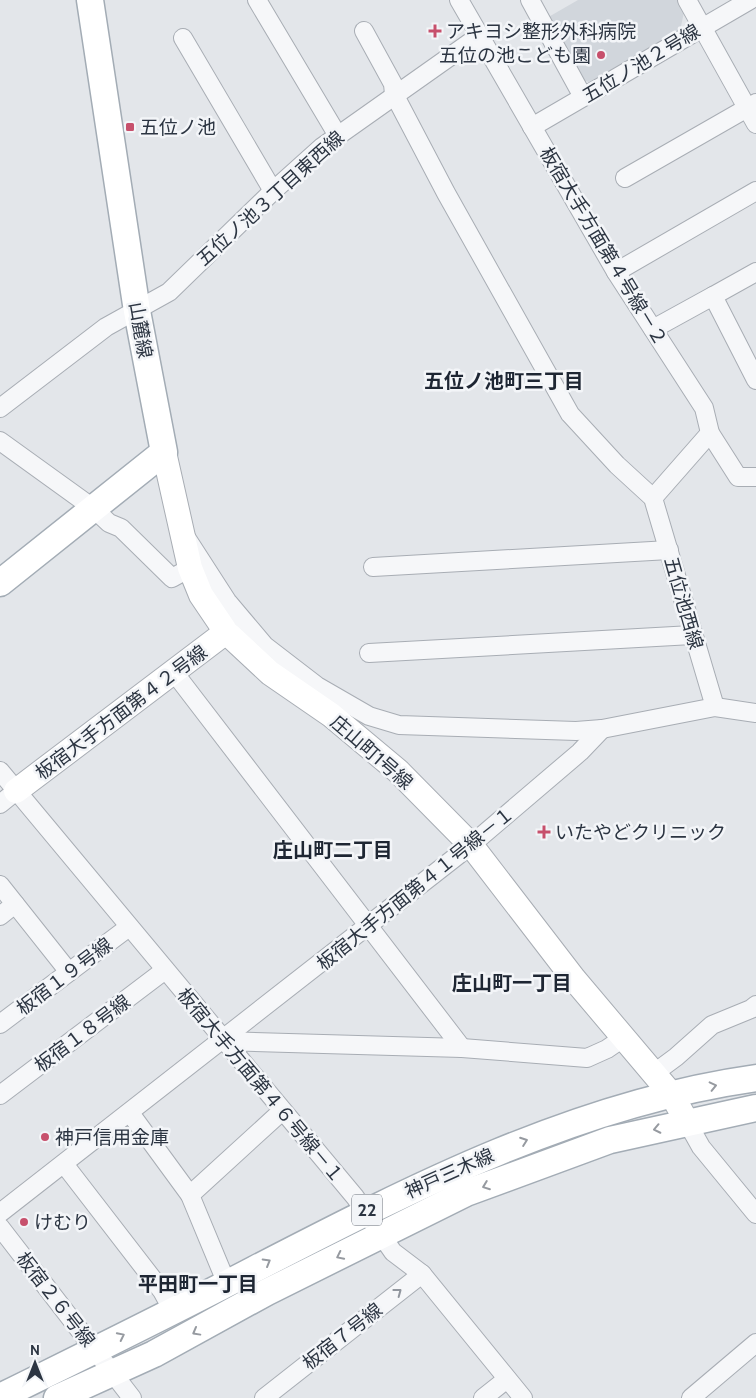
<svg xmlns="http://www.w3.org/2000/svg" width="756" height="1398" viewBox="0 0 756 1398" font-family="Cabin,'Noto Sans JP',sans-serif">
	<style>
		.built { fill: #d1d6dc }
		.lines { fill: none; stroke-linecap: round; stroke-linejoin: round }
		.street-casing { stroke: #a8adb4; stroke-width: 20 }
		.secondary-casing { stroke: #a8adb4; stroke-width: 26 }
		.primary-casing { stroke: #a3acb5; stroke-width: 29 }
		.street { stroke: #f6f7f9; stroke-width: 18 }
		.secondary { stroke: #fff; stroke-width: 24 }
		.primary { stroke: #fff; stroke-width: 26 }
		.oneway { stroke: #969aa0 }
		.oneway2 { stroke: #91969e }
		.poi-dot { fill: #c7506c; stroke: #f3f5f8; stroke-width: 2 }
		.labels { text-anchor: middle; stroke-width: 5; stroke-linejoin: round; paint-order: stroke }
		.shield { fill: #f3f5f8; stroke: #686f79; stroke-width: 1 }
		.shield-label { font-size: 18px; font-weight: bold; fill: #2c3542 }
		.poi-label { font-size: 19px; fill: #2c3542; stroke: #f3f5f8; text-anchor: start }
		.street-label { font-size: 19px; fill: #2c3542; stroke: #f3f5f8 }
		.neighbourhood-label { font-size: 20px; font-weight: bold; fill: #1e2633; stroke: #f3f5f8 }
	</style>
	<rect width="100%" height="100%" fill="#e3e6ea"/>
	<polygon class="built" points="578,0 677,0 684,12 680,31 589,82 577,79 545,19"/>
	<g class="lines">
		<defs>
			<g id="street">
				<polyline points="257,0 338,136"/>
				<polyline points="459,0 616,272 704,408 710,433 738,477 756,477"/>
				<polyline points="530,0 583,97"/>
				<polyline points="687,0 756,124"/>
				<polyline points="364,31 393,84 394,94 446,193 570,414 617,465 653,498 715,707"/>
				<polyline points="183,38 273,191"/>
				<polyline points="532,127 750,0"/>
				<polyline points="625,178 756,103"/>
				<polyline points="616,272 756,191"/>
				<polyline points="713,296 756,272"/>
				<polyline points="653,329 713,296 756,380"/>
				<polyline points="0,408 106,327 169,292 273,191 322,147 479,36"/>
				<polyline points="0,441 93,508 109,523 121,528 172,578 190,568"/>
				<polyline points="653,498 710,433"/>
				<polyline points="187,539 227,601 265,646 317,686 369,716 399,725 576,731 602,729 715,707 756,713"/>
				<polyline points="373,567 669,550"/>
				<polyline points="369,653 692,635"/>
				<polyline points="173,671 462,1048"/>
				<polyline points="0,771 355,1197 393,1252 422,1274 523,1398"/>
				<polyline points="0,804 16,791"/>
				<polyline points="0,885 69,972"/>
				<polyline points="0,916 15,904"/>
				<polyline points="0,1024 129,927"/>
				<polyline points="223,1041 462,1048 587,1058 607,1049 623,1038"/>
				<polyline points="653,1074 676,1057 712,1025 751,1009 756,1005"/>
				<polyline points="0,1095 165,970"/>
				<polyline points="130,1113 190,1195 227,1284"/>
				<polyline points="687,1122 701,1147 756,1214"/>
				<polyline points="64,1164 162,1291 173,1311"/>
				<polyline points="190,1195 282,1111"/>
				<polyline points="0,1213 471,845 580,752 602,729"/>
				<polyline points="0,1227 132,1398"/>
				<polyline points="264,1398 422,1274"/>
				<polyline points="483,1398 507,1379"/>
				<polyline points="691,1398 756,1343"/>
			</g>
			<g id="secondary">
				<polyline points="164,452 190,568 201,595 226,632 270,673 331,715 398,771 471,845 574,979 672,1095 687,1122"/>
				<polyline points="16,791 226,632"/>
			</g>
			<g id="primary">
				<polyline points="0,583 164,452 137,311 90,0"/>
				<path d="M 0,1397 C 85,1355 171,1313 255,1269 C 414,1187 577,1103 756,1078"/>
				<polyline points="57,1398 154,1354 267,1292 466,1193 610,1140 756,1108"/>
			</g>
		</defs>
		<use href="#street" class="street-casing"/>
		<use href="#secondary" class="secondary-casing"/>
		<use href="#primary" class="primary-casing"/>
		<use href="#street" class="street"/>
		<use href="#secondary" class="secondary"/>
		<use href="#primary" class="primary"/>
	</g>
	<defs><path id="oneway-chevron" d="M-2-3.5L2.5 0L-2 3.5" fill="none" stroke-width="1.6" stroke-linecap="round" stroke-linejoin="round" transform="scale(1.25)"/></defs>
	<g class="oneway">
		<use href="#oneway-chevron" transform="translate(713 1086) rotate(-13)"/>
		<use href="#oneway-chevron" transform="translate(657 1129) rotate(168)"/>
		<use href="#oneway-chevron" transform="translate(524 1141) rotate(-20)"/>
		<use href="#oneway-chevron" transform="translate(486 1186) rotate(159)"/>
		<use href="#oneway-chevron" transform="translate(340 1256) rotate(154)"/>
		<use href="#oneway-chevron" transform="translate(267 1262) rotate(-30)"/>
		<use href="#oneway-chevron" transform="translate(196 1332) rotate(151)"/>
		<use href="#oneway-chevron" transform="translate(121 1336) rotate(-26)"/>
	</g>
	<use class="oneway2" href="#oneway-chevron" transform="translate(398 1292) rotate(-37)"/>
	<g class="poi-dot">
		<path d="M432.5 23.5h5v5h5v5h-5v5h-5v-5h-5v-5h5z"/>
		<circle cx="601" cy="55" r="5"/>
		<rect x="125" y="122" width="10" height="10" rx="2.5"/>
		<path d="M541.5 824.5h5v5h5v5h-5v5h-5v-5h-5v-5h5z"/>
		<circle cx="45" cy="1137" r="5"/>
		<circle cx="24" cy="1222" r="5"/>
	</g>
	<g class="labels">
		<rect class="shield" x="352" y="1194.5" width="30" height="31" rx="4"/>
		<g class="shield-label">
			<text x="367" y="1216">22</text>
		</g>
		<g class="poi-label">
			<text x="446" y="38">アキヨシ整形外科病院</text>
			<text x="591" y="62" text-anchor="end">五位の池こども園</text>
			<text x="140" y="134">五位ノ池</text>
			<text x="555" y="839">いたやどクリニック</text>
			<text x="55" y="1144">神戸信用金庫</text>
			<text x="34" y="1229">けむり</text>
		</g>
		<g class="street-label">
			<text transform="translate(641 63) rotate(-31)" y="7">五位ノ池２号線</text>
			<text transform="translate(270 198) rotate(-42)" y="7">五位ノ池３丁目東西線</text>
			<text transform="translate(604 246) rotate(59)" y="7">板宿大手方面第４号線－２</text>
			<text transform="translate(141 330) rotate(80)" y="7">山麓線</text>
			<text transform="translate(684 603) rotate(74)" y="7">五位池西線</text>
			<text transform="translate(121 712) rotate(-37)" y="7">板宿大手方面第４２号線</text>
			<text transform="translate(372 752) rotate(41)" y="7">庄山町1号線</text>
			<text transform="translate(415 888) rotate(-39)" y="7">板宿大手方面第４１号線－１</text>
			<text transform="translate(64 976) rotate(-37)" y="7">板宿１９号線</text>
			<text transform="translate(82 1033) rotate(-37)" y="7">板宿１８号線</text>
			<text transform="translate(261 1085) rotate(50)" y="7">板宿大手方面第４６号線－１</text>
			<text transform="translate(449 1173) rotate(-24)" y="7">神戸三木線</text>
			<text transform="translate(56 1299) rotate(52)" y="7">板宿２６号線</text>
			<text transform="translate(342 1336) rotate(-38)" y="7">板宿７号線</text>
		</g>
		<g class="neighbourhood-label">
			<text x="504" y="388">五位ノ池町三丁目</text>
			<text x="333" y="857">庄山町二丁目</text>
			<text x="512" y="990">庄山町一丁目</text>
			<text x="198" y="1291">平田町一丁目</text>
		</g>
	</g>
	<g transform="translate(35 1363)" stroke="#f3f5f8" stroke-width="4" paint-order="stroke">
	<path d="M0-4L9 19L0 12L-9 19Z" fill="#2c3542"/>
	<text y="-8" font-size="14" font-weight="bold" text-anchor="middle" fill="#2c3542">N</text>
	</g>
</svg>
